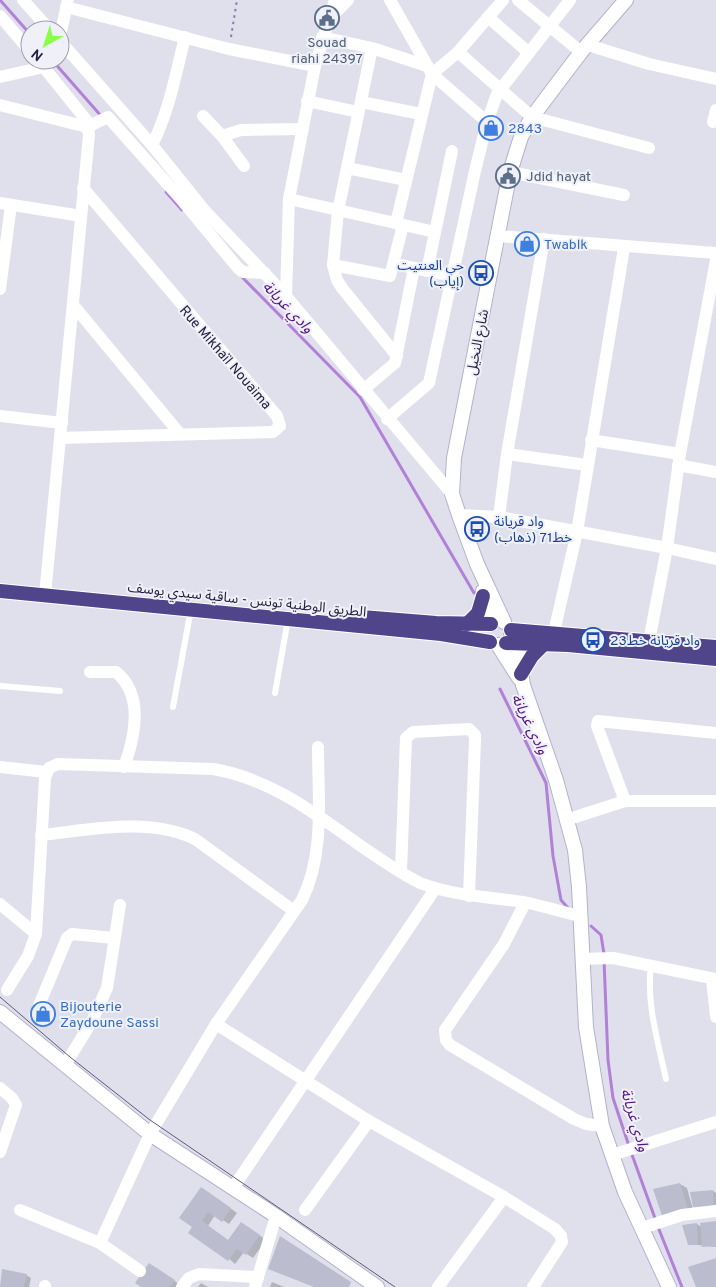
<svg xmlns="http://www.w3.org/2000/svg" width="716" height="1287" viewBox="0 0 716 1287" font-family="Overpass,'Noto Sans Arabic',sans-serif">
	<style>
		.shadow { fill: #0003 }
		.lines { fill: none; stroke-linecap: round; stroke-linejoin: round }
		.stream { stroke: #b281d7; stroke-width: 3 }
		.building { fill: #bbbccd }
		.secondary-casing { stroke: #b3b2cd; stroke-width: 16 }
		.trunk-casing { stroke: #fff; stroke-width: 16 }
		.path { stroke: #827db3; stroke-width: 2; stroke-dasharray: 2.5 4; stroke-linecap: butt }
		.service { stroke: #fff; stroke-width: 6 }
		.minor { stroke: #fff; stroke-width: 12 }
		.secondary { stroke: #fff; stroke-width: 14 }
		.trunk { stroke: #50448a; stroke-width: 14 }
		.tram { stroke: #5d597a; stroke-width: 1 }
		.labels { text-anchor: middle; stroke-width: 4; stroke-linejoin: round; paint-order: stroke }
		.service-label { font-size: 14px; fill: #4e5e75; stroke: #f0f1f8 }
		.shop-label { font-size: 14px; fill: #366cbe; stroke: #f0f1f8; text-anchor: start }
		.transit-label { font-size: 14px; fill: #164399; stroke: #f0f1f8; text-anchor: start }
		.street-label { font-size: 14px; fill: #231f3e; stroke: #f0f1f8 }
		.water-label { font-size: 15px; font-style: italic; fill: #51137f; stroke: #f0f1f8 }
	</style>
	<rect width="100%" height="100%" fill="#dfe0ec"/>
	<g class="shadow">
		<polygon points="680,1184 687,1188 694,1213 670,1219"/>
		<polygon points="713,1191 716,1193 716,1207 694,1206"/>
		<polygon points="208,1192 237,1213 229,1224 215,1215 208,1226 229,1241 248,1227 266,1240 253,1258 244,1252 235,1264 193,1226"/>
		<polygon points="716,1222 716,1247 690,1244 697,1224 701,1227"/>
		<polygon points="154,1267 179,1284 177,1287 143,1287"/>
		<polygon points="26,1275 31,1278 29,1287 0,1287"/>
		<polygon points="272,1282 284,1287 270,1287"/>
		<polygon points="201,1283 208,1287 198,1287"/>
	</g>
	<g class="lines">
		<g class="stream">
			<polyline points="0,0 30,34"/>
			<polyline points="52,60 102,117"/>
			<polyline points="166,192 182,210"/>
			<polyline points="241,276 360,397 474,593"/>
			<polyline points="500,689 546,783 553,856 561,900 568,908"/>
			<polyline points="591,926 601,935 604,954"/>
			<polyline points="604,960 608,1060 613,1098 629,1146"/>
			<polyline points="631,1152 656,1221"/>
			<polyline points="658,1227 682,1287"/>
		</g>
	</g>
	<g class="building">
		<polygon points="680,1183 688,1209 662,1216 653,1189"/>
		<polygon points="201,1187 231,1208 222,1222 208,1212 202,1221 228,1240 241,1222 260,1235 246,1255 237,1249 228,1261 188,1233 192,1227 179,1218"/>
		<polygon points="713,1190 714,1206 693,1207 690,1192"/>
		<polygon points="716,1221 716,1246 702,1247 700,1223"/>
		<polygon points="697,1223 698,1245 688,1245 682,1225"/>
		<polygon points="280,1236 351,1282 349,1287 314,1287 268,1269"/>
		<polygon points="716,1258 716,1287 696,1287 688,1267"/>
		<polygon points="149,1263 175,1280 170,1287 141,1287 135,1283"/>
		<polygon points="2,1269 27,1274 24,1287 0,1287"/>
	</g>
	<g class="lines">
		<defs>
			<g id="secondary">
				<polyline points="483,591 491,624"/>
				<polyline points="504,622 477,564 459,515 452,494 454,458 510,172 521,137 532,117 581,52 626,0"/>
				<polyline points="511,635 517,645 523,685 556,780 575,850 579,887 586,1027 602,1126 625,1192 669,1287"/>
				<polyline points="498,645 519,678"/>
				<polyline points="0,1012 150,1134 276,1216 377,1287"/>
			</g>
			<g id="trunk">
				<polyline points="0,591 441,634 490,642"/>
				<polyline points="337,615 436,623 491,624"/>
				<polyline points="467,624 478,613 483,596"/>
				<polyline points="511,630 716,647"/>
				<polyline points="506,643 568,645 716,659"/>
				<polyline points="521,674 532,656 542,646"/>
			</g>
		</defs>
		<use href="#secondary" class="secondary-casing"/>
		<use href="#trunk" class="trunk-casing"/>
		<polyline class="path" points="231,37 237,0"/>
		<g class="service">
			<polyline points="0,686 60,691"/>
			<polyline points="275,693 288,619"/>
			<polyline points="173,707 191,609"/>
			<path d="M 651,965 C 646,1003 658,1042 666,1079"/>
		</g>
		<g class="minor">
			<polyline points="23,0 50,30"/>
			<polyline points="335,0 315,66 289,199 286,296 452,494"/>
			<polyline points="390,0 432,74 487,122"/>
			<polyline points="518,0 581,52"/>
			<polyline points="66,7 229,49 315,66"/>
			<polyline points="0,16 30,51"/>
			<polyline points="332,16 348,0"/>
			<polyline points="488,17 529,53"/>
			<polyline points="60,36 68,0"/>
			<polyline points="322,37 372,48 427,66"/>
			<polyline points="60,41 152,145 205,211 286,296"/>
			<polyline points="588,45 649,64 716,79"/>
			<polyline points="372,48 338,211 333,265 337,280 342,288 397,356"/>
			<polyline points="458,52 532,117 649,148"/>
			<polyline points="38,60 91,126"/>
			<polyline points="0,77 44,67"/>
			<polyline points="307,101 358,112"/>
			<polyline points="361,102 421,114"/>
			<polyline points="0,105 87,127 89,135 45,595"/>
			<polyline points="203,116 222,136 244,166"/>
			<polyline points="713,122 716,110"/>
			<polyline points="87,127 108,117 180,198 238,268 243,272 265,273"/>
			<polyline points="222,136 241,130 303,129"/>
			<path d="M 152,145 C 169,112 176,73 185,37"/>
			<polyline points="347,168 406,180"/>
			<polyline points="510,172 624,195"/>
			<polyline points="289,199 435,232"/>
			<polyline points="0,203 81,216"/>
			<polyline points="396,223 432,74 458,52 503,0"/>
			<polyline points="498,236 716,253"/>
			<polyline points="395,264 453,276"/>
			<polyline points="333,265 390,276 403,225"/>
			<polyline points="427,271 452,151"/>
			<polyline points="0,289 11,205"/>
			<polyline points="74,306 180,434"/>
			<polyline points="363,390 395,363 414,268"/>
			<polyline points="0,416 62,423"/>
			<polyline points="387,419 429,383 475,171 487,122 497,94 570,0"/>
			<polyline points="60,438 273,432 280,426 277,416 83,188"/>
			<polyline points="591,440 680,454"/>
			<polyline points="507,454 587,465"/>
			<polyline points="678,465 716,472"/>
			<polyline points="459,515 499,517 667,548 716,559"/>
			<polyline points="499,517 507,454 544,239"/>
			<polyline points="554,632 577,532 624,248"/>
			<polyline points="649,641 667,548 680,454 716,260"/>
			<path d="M 90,672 L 116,672 C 144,695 135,737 124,767"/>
			<polyline points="0,767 46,772"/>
			<polyline points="625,801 597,726 598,721 716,733"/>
			<polyline points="566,820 625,801 716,801"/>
			<path d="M 41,835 C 91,830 148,817 195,839 L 294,911"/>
			<polyline points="401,871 406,738 413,732 469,729 475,735 475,740 469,896"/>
			<polyline points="525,903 504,944 445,1030 446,1040 450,1045 574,1119 586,1124 602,1126"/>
			<polyline points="0,904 36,934"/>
			<polyline points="582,959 613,958 716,979"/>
			<polyline points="712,979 716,1017"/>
			<path d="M 7,990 L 28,956 L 36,934 L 45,778 L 49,768 L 58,764 L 213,769 C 293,782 350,847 420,883 C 454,896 489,897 524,902 C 543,906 562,912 580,916"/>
			<polyline points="35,1015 67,938 72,934 114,938"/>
			<polyline points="216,1024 369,1121 504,1197 555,1229 561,1236 562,1242 533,1287"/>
			<polyline points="64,1064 70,1057 92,1021 107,988 120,905"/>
			<polyline points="0,1088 12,1098 16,1105 0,1152"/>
			<polyline points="612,1155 716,1122"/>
			<polyline points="233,1188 435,889"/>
			<polyline points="20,1210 100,1243 140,1271"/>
			<polyline points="305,1210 369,1121"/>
			<polyline points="642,1228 682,1215 716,1211"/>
			<path d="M 100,1243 L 150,1134 L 216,1024 L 302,900 C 325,854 318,797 318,747"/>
			<polyline points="45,1287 45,1286"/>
			<polyline points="182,1287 189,1278 199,1274 258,1277"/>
			<polyline points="255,1287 276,1216"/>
			<polyline points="438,1287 504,1197"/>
		</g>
		<use href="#secondary" class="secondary"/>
		<use href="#trunk" class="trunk"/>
		<polyline class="tram" points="0,997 70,1057 150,1120 395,1287"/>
	</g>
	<defs>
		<symbol id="civic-ring" viewBox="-11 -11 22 22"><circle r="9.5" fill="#f0f1f8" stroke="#5c6f8a" stroke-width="1.5"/><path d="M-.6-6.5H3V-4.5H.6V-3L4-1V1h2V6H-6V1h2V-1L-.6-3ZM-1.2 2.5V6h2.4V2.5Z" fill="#5c6f8a"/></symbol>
		<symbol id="shop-ring" viewBox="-11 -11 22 22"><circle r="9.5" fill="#f0f1f8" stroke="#3f7fe0" stroke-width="1.5"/><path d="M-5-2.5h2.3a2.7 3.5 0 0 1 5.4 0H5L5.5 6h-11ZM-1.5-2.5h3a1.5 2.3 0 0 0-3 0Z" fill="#3f7fe0"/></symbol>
		<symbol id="bus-ring" viewBox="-11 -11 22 22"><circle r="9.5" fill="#f0f1f8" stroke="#1a4fb4" stroke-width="1.5"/><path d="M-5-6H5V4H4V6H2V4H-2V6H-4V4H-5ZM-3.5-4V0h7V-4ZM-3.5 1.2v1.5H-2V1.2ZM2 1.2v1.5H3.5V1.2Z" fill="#1a4fb4"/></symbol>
	</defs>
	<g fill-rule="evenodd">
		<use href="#civic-ring" x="313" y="4" width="28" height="28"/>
		<use href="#shop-ring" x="477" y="114" width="28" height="28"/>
		<use href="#civic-ring" x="494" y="162" width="28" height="28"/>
		<use href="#shop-ring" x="513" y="230" width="28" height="28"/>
		<use href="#bus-ring" x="467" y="259" width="28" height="28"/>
		<use href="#bus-ring" x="463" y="515" width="28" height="28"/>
		<use href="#bus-ring" x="579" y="626" width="28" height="28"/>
		<use href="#shop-ring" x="29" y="1000" width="28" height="28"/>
	</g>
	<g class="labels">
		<g class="service-label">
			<text x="327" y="47">Souad<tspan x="327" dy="16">riahi 24397</tspan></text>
			<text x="526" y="181" text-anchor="start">Jdid hayat</text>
		</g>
		<g class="shop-label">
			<text x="508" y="133">2843</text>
			<text x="544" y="249">Twablk</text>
			<text x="60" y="1011">Bijouterie<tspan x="60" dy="16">Zaydoune Sassi</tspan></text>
		</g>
		<g class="transit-label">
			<text x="464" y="270" text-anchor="end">حي العنتيت<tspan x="464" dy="16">(إياب)</tspan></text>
			<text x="494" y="526">واد قريانة<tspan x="494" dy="16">خط71 (ذهاب)</tspan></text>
			<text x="610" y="645">واد قريانة خط23</text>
		</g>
		<g class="street-label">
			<text transform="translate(477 342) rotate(-79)" y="5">شارع النخيل</text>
			<text transform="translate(226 357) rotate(49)" y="5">Rue Mikhaïl Nouaima</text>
			<text transform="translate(247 599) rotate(6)" y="5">الطريق الوطنية تونس - ساقية سيدي يوسف</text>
		</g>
		<g class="water-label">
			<text transform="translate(288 307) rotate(46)" y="5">وادي غريانة</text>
			<text transform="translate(530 724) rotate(64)" y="5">وادي غريانة</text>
			<text transform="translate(635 1120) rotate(73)" y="5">وادي غريانة</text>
		</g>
	</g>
	<g transform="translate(45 45) rotate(219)"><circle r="24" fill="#f0f1f8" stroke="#9e9dae"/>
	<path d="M0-4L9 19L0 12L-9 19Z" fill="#89ff4a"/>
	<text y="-8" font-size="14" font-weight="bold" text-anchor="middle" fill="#231f3e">N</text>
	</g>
</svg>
